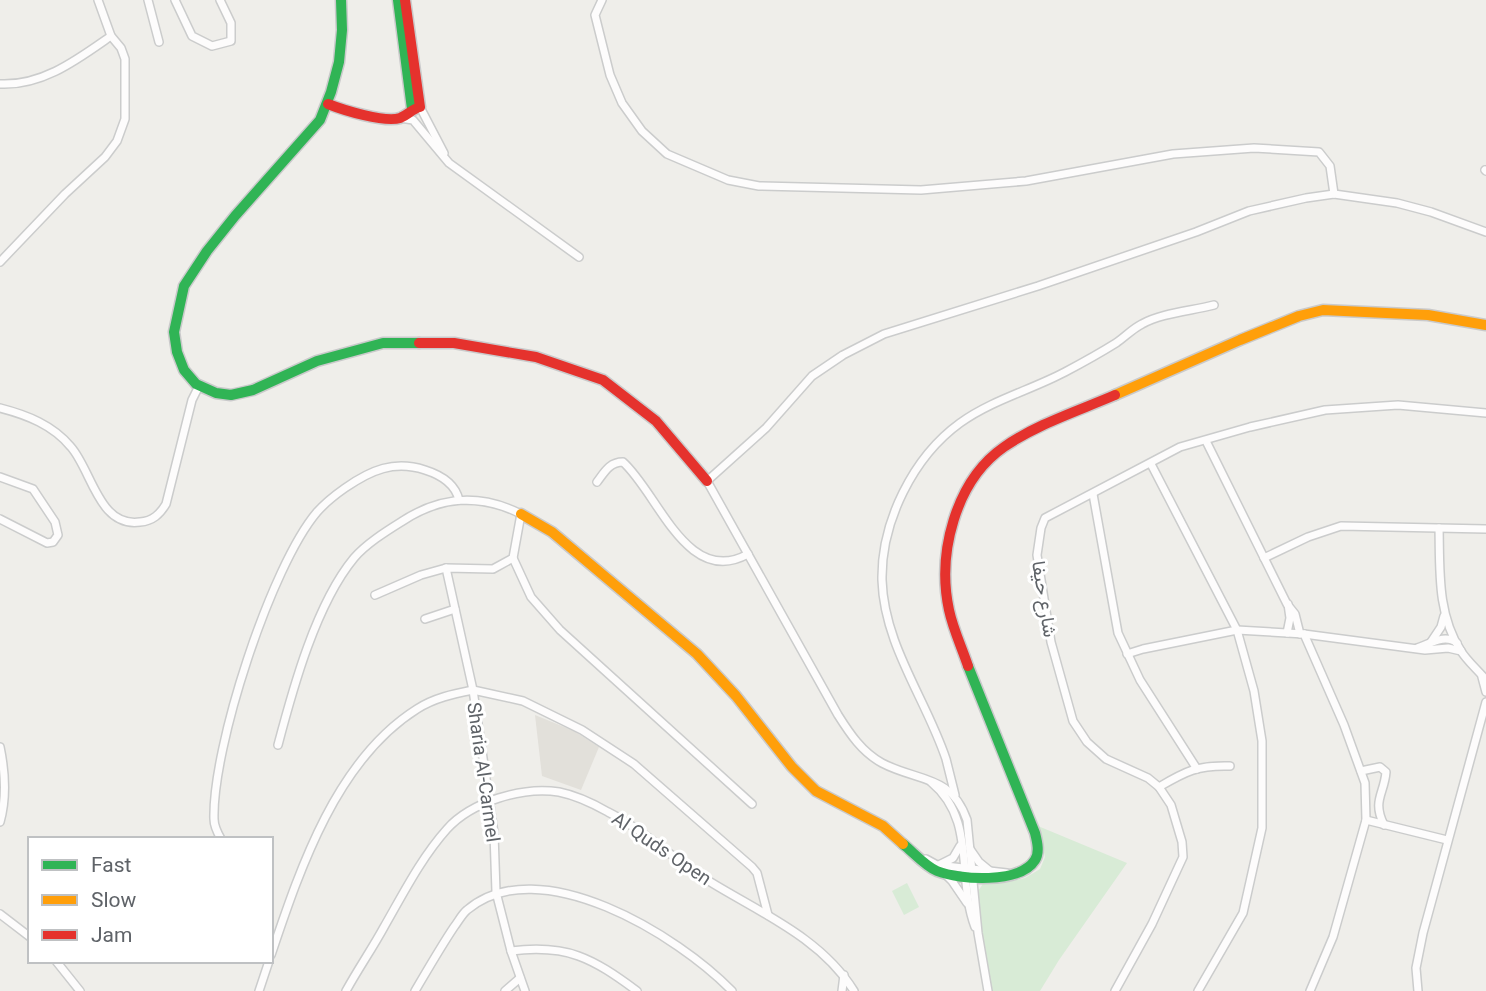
<svg xmlns="http://www.w3.org/2000/svg" width="1486" height="991" viewBox="0 0 1486 991" font-family="Roboto,Vazirmatn,sans-serif">
	<style>
		.education { fill: #e2e0da }
		.green { fill: #d8ebd6 }
		.lines { fill: none; stroke-linecap: round; stroke-linejoin: round }
		.street-casing { stroke: #cbcccc; stroke-width: 10 }
		.fast-casing { stroke: #cacacb; stroke-width: 13 }
		.slow-casing { stroke: #cacacb; stroke-width: 13 }
		.jam-casing { stroke: #cacacb; stroke-width: 13 }
		.street { stroke: #fdfcfc; stroke-width: 7 }
		.fast { stroke: #30b455; stroke-width: 10 }
		.slow { stroke: #ff9f0a; stroke-width: 10 }
		.jam { stroke: #e5322d; stroke-width: 10 }
		.labels { text-anchor: middle; stroke-width: 6; stroke-linejoin: round; paint-order: stroke }
		.street-label { font-size: 19px; fill: #5f6368; stroke: #fff }
	</style>
	<rect width="100%" height="100%" fill="#efeeea"/>
	<polygon class="education" points="535,715 574,731 599,747 581,790 542,776"/>
	<g class="green">
		<polygon points="1038,826 1127,863 1059,960 1040,991 988,991 975,896 986,879 991,877 1003,883 1025,878 1040,869 1045,857"/>
		<polygon points="907,883 919,907 904,915 892,891"/>
	</g>
	<g class="lines">
		<defs>
			<g id="street">
				<polyline points="148,0 159,42"/>
				<polyline points="175,0 192,36 212,46 231,41 231,23 220,0"/>
				<polyline points="602,0 595,15 610,75 622,103 642,131 667,154 728,180 759,186 921,190 1026,181 1173,154 1254,148 1319,152 1330,166 1334,194"/>
				<path d="M 0,84 C 43,86 78,59 111,36"/>
				<polyline points="420,107 444,153"/>
				<polyline points="400,118 413,120 449,163 579,257"/>
				<polyline points="1485,170 1486,171"/>
				<polyline points="0,262 65,194 105,157 117,141 125,119 125,59 121,48 111,36 98,0"/>
				<path d="M 0,408 C 27,415 53,425 71,447 C 92,471 99,528 140,522 C 153,521 160,514 166,504 L 192,400 L 199,386"/>
				<polyline points="1206,441 1287,604 1295,614 1300,634"/>
				<polyline points="1151,464 1237,630 1254,691 1262,741 1262,828 1243,913 1198,991"/>
				<polyline points="0,477 33,489 55,522 58,535 53,542 47,543 0,519"/>
				<path d="M 597,482 C 604,473 609,462 623,462 C 658,493 687,588 748,554"/>
				<polyline points="1093,494 1118,633 1140,680 1197,769"/>
				<path d="M 1439,528 C 1440,570 1437,614 1461,651 C 1467,661 1478,670 1486,680"/>
				<polyline points="513,558 531,597 560,630 752,804"/>
				<polyline points="1264,558 1308,537 1341,526 1486,529"/>
				<polyline points="375,595 421,575 446,568"/>
				<polyline points="425,619 455,609"/>
				<polyline points="1287,633 1290,618 1288,604"/>
				<polyline points="1304,634 1344,725 1365,783 1366,820 1333,937 1310,991"/>
				<polyline points="1431,642 1441,627 1444,616"/>
				<path d="M 1417,648 C 1430,644 1445,633 1457,643"/>
				<polyline points="1127,654 1143,649 1237,630 1304,634 1425,650 1448,648 1461,651"/>
				<polyline points="1482,677 1486,692"/>
				<path d="M 278,745 C 293,688 316,604 354,558 C 366,544 385,532 401,522 C 440,496 479,493 521,514 L 513,558 L 493,569 L 446,568 L 473,690 L 523,701 L 582,730 L 634,764 L 752,867 L 757,873 L 768,915"/>
				<path d="M 0,747 C 5,771 7,797 0,822"/>
				<path d="M 1361,771 L 1380,767 L 1386,772 C 1384,795 1372,800 1384,825"/>
				<path d="M 931,782 C 977,820 956,877 975,927"/>
				<path d="M 1159,787 C 1186,771 1198,765 1230,766"/>
				<path d="M 955,795 C 952,783 949,771 946,759 C 926,699 884,645 882,580 C 881,522 913,457 960,423 C 992,400 1031,390 1065,372 C 1082,363 1100,353 1116,343 C 1125,337 1132,329 1142,324 C 1162,313 1191,311 1214,305"/>
				<polyline points="1366,820 1447,840"/>
				<path d="M 221,839 C 217,832 214,826 214,819 C 212,748 271,566 317,512 C 325,503 335,495 345,488 C 371,470 394,460 425,470 C 441,475 455,483 459,500"/>
				<polyline points="970,849 979,862 990,871"/>
				<polyline points="926,859 937,865 1007,873"/>
				<polyline points="939,865 953,858 960,846"/>
				<polyline points="945,874 952,881 967,903"/>
				<polyline points="0,914 30,937"/>
				<path d="M 511,951 C 568,944 592,958 637,991"/>
				<path d="M 271,955 C 300,869 336,760 417,709 C 434,698 453,694 473,690 L 494,833 L 496,892 L 511,951 L 525,991"/>
				<polyline points="56,961 80,991"/>
				<polyline points="259,991 269,961"/>
				<path d="M 346,991 C 358,969 372,949 384,927 C 403,894 421,858 447,829 C 471,802 523,786 559,792 C 574,795 594,804 608,812 C 642,829 671,857 704,878 C 756,911 820,936 854,991"/>
				<path d="M 415,991 C 428,969 440,948 454,927 C 458,922 462,914 467,910 C 539,849 679,936 732,991"/>
				<polyline points="505,991 520,978"/>
				<polyline points="842,991 844,975"/>
				<path d="M 988,991 L 978,933 L 967,820 C 951,774 918,782 882,763 C 862,752 850,734 838,715 L 707,481 L 766,428 L 812,376 L 843,355 L 884,334 L 1038,286 L 1196,232 L 1249,211 L 1306,198 L 1334,194 L 1397,203 L 1431,212 L 1486,232"/>
				<polyline points="1115,991 1152,924 1183,857 1182,842 1171,805 1159,787 1148,778 1106,759 1087,742 1073,721 1051,642 1037,555 1041,528 1045,518 1180,447 1250,427 1325,410 1398,405 1486,413"/>
				<polyline points="1418,991 1416,968 1423,933 1486,702"/>
			</g>
			<g id="fast">
				<polyline points="341,0 342,30 339,62 331,92 320,120 235,216 207,251 184,286 174,332 177,352 184,370 196,384 216,393 231,395 253,390 317,361 383,343 419,343"/>
				<polyline points="398,0 412,109"/>
				<path d="M 903,844 C 913,852 925,866 937,871 C 960,880 1020,884 1035,860 C 1040,852 1037,841 1035,833 L 968,666"/>
			</g>
			<g id="slow">
				<polyline points="1115,395 1240,340 1299,316 1323,310 1428,315 1486,325"/>
				<polyline points="521,514 552,532 697,654 736,696 792,767 816,791 883,826 903,844"/>
			</g>
			<g id="jam">
				<path d="M 328,104 C 343,110 385,123 400,118 C 408,115 412,109 420,107 L 405,0"/>
				<polyline points="419,343 454,343 536,357 603,380 656,421 707,481"/>
				<path d="M 968,666 C 962,648 953,629 949,610 C 937,554 955,481 1004,447 C 1037,424 1078,411 1115,395"/>
			</g>
		</defs>
		<use href="#street" class="street-casing"/>
		<use href="#fast" class="fast-casing"/>
		<use href="#slow" class="slow-casing"/>
		<use href="#jam" class="jam-casing"/>
		<use href="#street" class="street"/>
		<use href="#fast" class="fast"/>
		<use href="#slow" class="slow"/>
		<use href="#jam" class="jam"/>
	</g>
	<g class="labels">
		<g class="street-label">
			<text transform="translate(1045 599) rotate(81)" y="7">شارع حيفا</text>
			<text transform="translate(484 772) rotate(82)" y="7">Sharia Al-Carmel</text>
			<text transform="translate(662 848) rotate(34)" y="7">Al Quds Open</text>
		</g>
	</g>
	<rect x="28" y="837" width="245" height="126" fill="#ffffff" stroke="#bfc1c3" stroke-width="2"/>
	<rect x="42" y="860" width="35" height="10" fill="#30b455" stroke="#bfc1c3" stroke-width="2"/>
	<text x="91" y="872" font-size="21" fill="#5f6368">Fast</text>
	<rect x="42" y="895" width="35" height="10" fill="#ff9f0a" stroke="#bfc1c3" stroke-width="2"/>
	<text x="91" y="907" font-size="21" fill="#5f6368">Slow</text>
	<rect x="42" y="930" width="35" height="10" fill="#e5322d" stroke="#bfc1c3" stroke-width="2"/>
	<text x="91" y="942" font-size="21" fill="#5f6368">Jam</text>
</svg>
